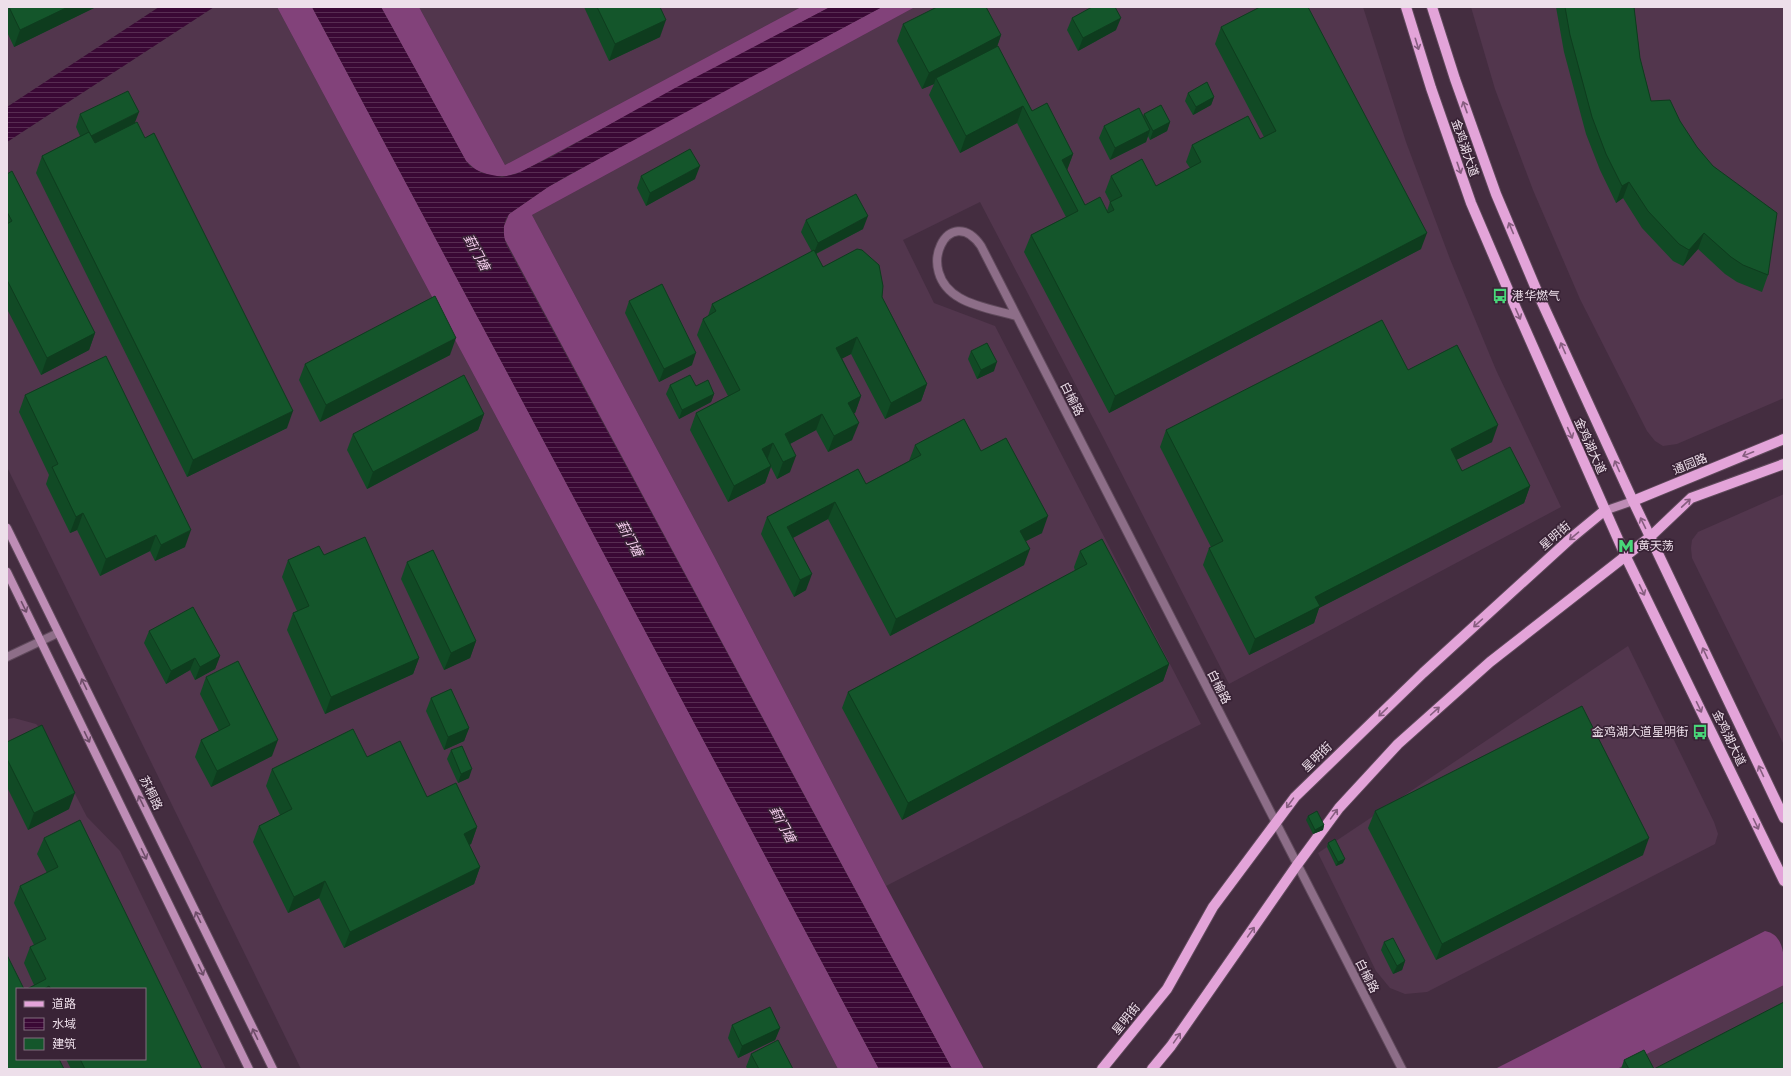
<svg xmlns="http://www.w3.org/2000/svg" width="1791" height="1076" viewBox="0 0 1791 1076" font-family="'Fira Sans','Noto Sans SC',sans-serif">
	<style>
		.built { fill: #52364d; fill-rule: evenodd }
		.grass { fill: #82427a }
		.water { fill: url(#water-rules) }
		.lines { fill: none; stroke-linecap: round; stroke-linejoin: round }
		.tertiary-casing { stroke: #5f495b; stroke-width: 10 }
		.secondary-casing { stroke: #5f495b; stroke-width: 10 }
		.primary-casing { stroke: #5f495b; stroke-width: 12 }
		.tertiary { stroke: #8d6e88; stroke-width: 8 }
		.secondary { stroke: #be8db6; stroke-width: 8 }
		.primary { stroke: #e3a4d9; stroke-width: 10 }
		.wall { fill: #114a25 }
		.shaded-wall { fill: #0e3c1e }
		.building { fill: #14562b; stroke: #0e3c1e }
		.oneway { stroke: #865d7f }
		.oneway2 { stroke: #6e4d69 }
		.labels { text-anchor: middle; stroke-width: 3.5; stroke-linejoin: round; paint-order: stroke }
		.street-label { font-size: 12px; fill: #eddfea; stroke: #392336 }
		.poi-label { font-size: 12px; fill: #eddfea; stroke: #392336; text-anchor: start }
		.water-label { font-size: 13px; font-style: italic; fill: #f6cfee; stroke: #392336 }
	</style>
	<defs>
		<pattern id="water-rules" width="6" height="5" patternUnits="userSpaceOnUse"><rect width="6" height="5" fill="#3a0835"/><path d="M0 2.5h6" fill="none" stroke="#572c52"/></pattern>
	</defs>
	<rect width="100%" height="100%" fill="#442d40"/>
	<g class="built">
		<polygon points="7,7 159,7 7,107"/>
		<polygon points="214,7 277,7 599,609 838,1069 301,1069 7,467 7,142"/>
		<polygon points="419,7 801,7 505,165"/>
		<polygon points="915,7 1363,7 1406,142 1450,259 1496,370 1561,507 1229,684 1104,439 980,202 903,240 934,303 995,326 1201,724 886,886 714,556 532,215"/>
		<polygon points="1471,7 1784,7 1784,398 1677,444 1663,446 1655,441 1647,431 1580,299 1533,190 1495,89"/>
		<polygon points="1784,494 1784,745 1692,558 1691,548 1692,540 1698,532"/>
		<polygon points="1628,646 1714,822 1718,834 1715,844 1427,992 1405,994 1390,988 1376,971 1318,853"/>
		<path d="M 14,718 L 36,724 L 42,730 L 87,817 L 120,851 L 226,1069 L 7,1069 L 7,719 ZM 17,989 L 145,989 L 145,1059 L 17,1059 Z"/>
		<polygon points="1784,985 1784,1069 1617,1069"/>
	</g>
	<g class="grass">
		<polygon points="277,7 312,7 879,1069 838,1069 599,609"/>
		<polygon points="381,7 419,7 505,165 801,7 830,7 521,172 507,176 492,176 476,170 466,161"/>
		<polygon points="882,7 915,7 532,215 714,556 886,886 984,1069 952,1069 504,238 504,226 509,214 548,187 669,120"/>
		<path d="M 1765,931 C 1788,935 1784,967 1784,985 L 1617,1069 L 1495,1069 Z"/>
	</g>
	<g class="water">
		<polygon points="159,7 214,7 7,142 7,107"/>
		<path d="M 312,7 L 381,7 L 466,161 L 470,166 L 482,173 L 502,177 L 516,174 L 553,156 L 675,88 L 830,7 L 882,7 L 567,176 L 548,187 L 509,214 C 502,223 503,234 506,244 L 952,1069 L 879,1069 Z"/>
	</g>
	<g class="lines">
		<defs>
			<g id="tertiary">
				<path d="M 1016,316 C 999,311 975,307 960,298 C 912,271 950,201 981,246 L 1402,1069"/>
				<polyline points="7,657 58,633"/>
			</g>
			<g id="secondary">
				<polyline points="1604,511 1633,501"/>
				<polyline points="7,528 273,1069"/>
				<polyline points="7,572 249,1069"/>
			</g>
			<g id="primary">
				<polyline points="1406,7 1431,88 1471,203 1515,306 1625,555 1784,881"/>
				<polyline points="1432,7 1455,79 1496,194 1539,296 1633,501 1784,818"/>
				<polyline points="1633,501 1784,439"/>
				<polyline points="1102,1069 1167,989 1213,907 1295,797 1423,673 1570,539 1604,511"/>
				<polyline points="1152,1069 1171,1046 1297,865 1339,808 1398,744 1490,662 1650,537 1691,498 1784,464"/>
			</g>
		</defs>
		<use href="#tertiary" class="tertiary-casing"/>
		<use href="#secondary" class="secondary-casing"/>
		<use href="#primary" class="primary-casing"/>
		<use href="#tertiary" class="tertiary"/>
		<use href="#secondary" class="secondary"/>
		<use href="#primary" class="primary"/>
	</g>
	<g class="wall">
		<polygon points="7,7 96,7 14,47 7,32"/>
		<polygon points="584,7 660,7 660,37 609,61"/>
		<polygon points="1556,7 1634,7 1640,58 1651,101 1680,121 1768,275 1762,292 1737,282 1725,274 1698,249 1683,266 1673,261 1642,228 1623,198 1616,203 1600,170 1586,134 1564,52"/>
		<polygon points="1072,18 1116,30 1078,51 1067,30"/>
		<polygon points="903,24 1001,35 997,47 1032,111 1073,154 1067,170 1085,205 1107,211 1110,202 1105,192 1111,176 1156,186 1190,168 1186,162 1192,145 1260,139 1264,137 1215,44 1221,27 1421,249 1109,413 1024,252 1031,235 1066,217 1017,123 960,153 929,95 934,84 922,89 897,41"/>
		<polygon points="1188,93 1214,97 1211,105 1193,115 1185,101"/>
		<polygon points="80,114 135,123 287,428 187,477 36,173 42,156 80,136 76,127"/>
		<polygon points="1144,114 1170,122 1167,131 1150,140 1148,136 1146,142 1110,160 1099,138 1104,126 1143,116"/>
		<polygon points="7,174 95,333 89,350 41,375 7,309"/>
		<polygon points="641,176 695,179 646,206 637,188"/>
		<polygon points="806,220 863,229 816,254 823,267 882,297 927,384 921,401 885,419 851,354 842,358 861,396 855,413 854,413 852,440 828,452 816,430 790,444 790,472 777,479 771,467 765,483 728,502 690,430 696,413 728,396 697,335 703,319 708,316 712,304 812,252 801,232"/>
		<polygon points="629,301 692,365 659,382 625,313"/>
		<polygon points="971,351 994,371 977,379 968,359"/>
		<polygon points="450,355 320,422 299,380 305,364"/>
		<polygon points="1408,370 1492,442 1456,460 1462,471 1530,486 1524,503 1319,608 1314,623 1249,655 1203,565 1209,548 1211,547 1160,447 1166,430"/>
		<polygon points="670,385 696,386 714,394 711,402 679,419 666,394"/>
		<polygon points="25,395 185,547 155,561 150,551 100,576 77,530 70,533 46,484 49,475 19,412"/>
		<polygon points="484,414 478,430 367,489 347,450 353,434"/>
		<polygon points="915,445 981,451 1042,533 1026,541 1024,565 890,636 828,519 793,538 806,590 794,597 761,534 767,517 866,484 909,461"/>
		<polygon points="1080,551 1169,664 1163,681 902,820 842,708 848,692 1075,571 1074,567"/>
		<polygon points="324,555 419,658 413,674 325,714 287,630 293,613 297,611 282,577 288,560"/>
		<polygon points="407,562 476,641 470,658 444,670 401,579"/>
		<polygon points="149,631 220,656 215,669 195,680 190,670 166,684 144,643"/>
		<polygon points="206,677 272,756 211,787 195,757 201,740 219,731 200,694"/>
		<polygon points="431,698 469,728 464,741 444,750 426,711"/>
		<polygon points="7,742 69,809 28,830 7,787"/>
		<polygon points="451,750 469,778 458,783 447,759"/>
		<polygon points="367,757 427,797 477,827 471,844 469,845 480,867 474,884 344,948 319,898 288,913 253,842 259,826 280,815 266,786 272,769"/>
		<polygon points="1375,811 1643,855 1436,960 1368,828"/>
		<polygon points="1308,816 1324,825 1323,830 1313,834 1306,820"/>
		<polygon points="44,838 202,1069 71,1069 66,1059 145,1059 145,989 27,989 34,985 24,963 30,947 34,945 14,903 20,886 47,873 37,854"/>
		<polygon points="1328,843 1343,863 1336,866 1327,847"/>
		<polygon points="1384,942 1405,961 1402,970 1393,974 1381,950"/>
		<polygon points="732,1025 780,1028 775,1040 738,1058 728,1038"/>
		<polygon points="751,1054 793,1069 748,1069 746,1067"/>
		<polygon points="1624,1060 1654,1069 1784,1069 1621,1069"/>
	</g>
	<g class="shaded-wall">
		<polygon points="68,7 96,7 14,47 20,30"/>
		<polygon points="1121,18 1116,30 1078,51 1083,38"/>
		<polygon points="666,20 660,37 609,61 615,44"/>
		<polygon points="1001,35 995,52 936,78 934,84 922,89 929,73"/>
		<polygon points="1214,97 1211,105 1193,115 1196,107"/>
		<polygon points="1023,106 1017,123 960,153 966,136"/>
		<polygon points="139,112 134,125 86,149 91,136"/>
		<polygon points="1170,122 1167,131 1150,140 1153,131"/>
		<polygon points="1150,130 1146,142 1110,160 1115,148"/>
		<polygon points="1073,154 1067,170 1062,160"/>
		<polygon points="700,166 695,179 646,206 650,193"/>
		<polygon points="1629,182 1623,198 1616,203 1622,186"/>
		<polygon points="868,216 863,229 813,255 818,243"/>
		<polygon points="1427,233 1421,249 1109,413 1115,396"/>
		<polygon points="1704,233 1698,249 1683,266 1689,250"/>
		<polygon points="95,333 89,350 41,375 47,358"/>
		<polygon points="857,337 851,354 830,365 836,348"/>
		<polygon points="456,338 450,355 320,422 326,405"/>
		<polygon points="696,353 692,365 659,382 664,369"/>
		<polygon points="997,362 994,371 977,379 981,370"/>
		<polygon points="927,384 921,401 885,419 891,403"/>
		<polygon points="714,394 711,402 679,419 682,410"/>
		<polygon points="861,396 855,413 842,420 848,403"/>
		<polygon points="293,411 287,428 187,477 193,460"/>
		<polygon points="484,414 478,430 367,489 373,472"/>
		<polygon points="822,414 816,430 778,450 785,434"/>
		<polygon points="859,423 852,440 828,452 834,436"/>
		<polygon points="1498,425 1492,442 1444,466 1451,449"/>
		<polygon points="773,443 767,460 762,449"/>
		<polygon points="796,456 790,472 777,479 783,462"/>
		<polygon points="771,466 765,483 728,502 734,486"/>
		<polygon points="1530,486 1524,503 1319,608 1314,623 1249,655 1255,639 1315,597"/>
		<polygon points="835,502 828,519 781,544 787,527"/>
		<polygon points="83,513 77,530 70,533 76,517"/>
		<polygon points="1048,516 1042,533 1014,547 1020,531"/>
		<polygon points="191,530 185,547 155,561 161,545"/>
		<polygon points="156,535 150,551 100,576 106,559"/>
		<polygon points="1030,549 1024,565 890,636 896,619"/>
		<polygon points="812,574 806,590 794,597 800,580"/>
		<polygon points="476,641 470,658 444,670 451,653"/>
		<polygon points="220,656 215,669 195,680 200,667"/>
		<polygon points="195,658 190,670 166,684 171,671"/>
		<polygon points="419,658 413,674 325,714 331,697"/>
		<polygon points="1169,664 1163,681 902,820 908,803"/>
		<polygon points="469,728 464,741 444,750 448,737"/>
		<polygon points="278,740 272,756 211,787 217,771"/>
		<polygon points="472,769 469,778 458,783 461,774"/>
		<polygon points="75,793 69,809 28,830 34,813"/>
		<polygon points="1324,825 1323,830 1313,834 1315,830"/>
		<polygon points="477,827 471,844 458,850 464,834"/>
		<polygon points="1649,838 1643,855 1436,960 1442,944"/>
		<polygon points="1345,859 1343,863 1336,866 1338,862"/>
		<polygon points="480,867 474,884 344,948 350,932"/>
		<polygon points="325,881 319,898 288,913 294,897"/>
		<polygon points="1405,961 1402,970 1393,974 1397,966"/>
		<polygon points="780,1028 775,1040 738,1058 742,1046"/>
	</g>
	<g class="building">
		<polygon points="9,7 68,7 20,30"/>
		<polygon points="597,7 660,7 666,20 615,44"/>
		<polygon points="937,7 986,7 1001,35 929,73 903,24"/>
		<polygon points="1092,7 1115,7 1121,18 1083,38 1072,18"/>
		<polygon points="1260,7 1308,7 1427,233 1115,396 1031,235 1078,211 1023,106 966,136 936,78 998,46 1032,111 1047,103 1073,154 1062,160 1085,205 1100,197 1108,213 1114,210 1110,202 1122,196 1111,176 1142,159 1156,186 1201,162 1192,145 1248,116 1260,139 1276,131 1221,27"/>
		<polygon points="1565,7 1634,7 1640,58 1651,101 1670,100 1680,121 1697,147 1713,166 1777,213 1768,275 1743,265 1731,257 1704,233 1689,250 1679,244 1648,211 1629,182 1622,186 1606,154 1592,117 1570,35"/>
		<polygon points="1207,82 1214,97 1196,107 1188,93"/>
		<polygon points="128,91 139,112 91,136 80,114"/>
		<polygon points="1161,105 1170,122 1153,131 1144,114"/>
		<polygon points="1139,108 1150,130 1115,148 1104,126"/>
		<polygon points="137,122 145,138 154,133 293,411 193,460 42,156 89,132 95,143"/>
		<polygon points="690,149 700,166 650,193 641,176"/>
		<polygon points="12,171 95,333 47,358 7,280 7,224 12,221 7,212 7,174"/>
		<polygon points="856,194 868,216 818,243 806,220"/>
		<polygon points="857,249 862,250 879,265 883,286 882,297 927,384 891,403 857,337 836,348 861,396 848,403 859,423 834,436 822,414 785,434 796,456 783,462 773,443 762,449 771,466 734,486 696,413 740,390 703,319 716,311 712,304 814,250 823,267"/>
		<polygon points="662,284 696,353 664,369 629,301"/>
		<polygon points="435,296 456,338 326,405 305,364"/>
		<polygon points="1382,320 1408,370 1457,345 1498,425 1451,449 1462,471 1510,447 1530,486 1315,597 1320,606 1255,639 1209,548 1223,541 1166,430"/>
		<polygon points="987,343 997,362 981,370 971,351"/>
		<polygon points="106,356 191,530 161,545 156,535 106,559 83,513 76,517 52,467 58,464 25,395"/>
		<polygon points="464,375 484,414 373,472 353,434"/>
		<polygon points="690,375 696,386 708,380 714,394 682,410 670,385"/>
		<polygon points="964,419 981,451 1006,438 1048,516 1020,531 1030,549 896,619 835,502 787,527 812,574 800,580 767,517 858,469 866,484 921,455 915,445"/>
		<polygon points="365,537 419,658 331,697 293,613 309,606 288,560 319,546 324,555"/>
		<polygon points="1102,539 1169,664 908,803 848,692 1087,564 1080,551"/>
		<polygon points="433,550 476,641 451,653 407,562"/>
		<polygon points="193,607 220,656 200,667 195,658 171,671 149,631"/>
		<polygon points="238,661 278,740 217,771 201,740 230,725 206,677"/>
		<polygon points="451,689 469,728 448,737 431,698"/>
		<polygon points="1582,706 1649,838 1442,944 1375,811"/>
		<polygon points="42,725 75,793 34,813 7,759 7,742"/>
		<polygon points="353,729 367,757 400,741 427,797 456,783 477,827 464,834 480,867 350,932 325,881 294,897 259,826 292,809 272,769"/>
		<polygon points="462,746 472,769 461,774 451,750"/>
		<polygon points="1317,811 1324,825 1315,830 1308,816"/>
		<polygon points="80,820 202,1069 85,1069 80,1059 145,1059 145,989 51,989 49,986 44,989 27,989 46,979 30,947 46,939 20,886 58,867 44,838"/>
		<polygon points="1335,839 1345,859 1338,862 1328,843"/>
		<polygon points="1393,938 1405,961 1397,966 1384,942"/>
		<polygon points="7,955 24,989 17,989 17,1059 59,1059 64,1069 7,1069"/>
		<polygon points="1784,1002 1784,1069 1629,1069 1624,1060 1644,1050 1654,1069"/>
		<polygon points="770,1007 780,1028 742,1046 732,1025"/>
		<polygon points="778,1040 793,1069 759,1069 751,1054"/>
	</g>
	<defs><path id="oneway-shaft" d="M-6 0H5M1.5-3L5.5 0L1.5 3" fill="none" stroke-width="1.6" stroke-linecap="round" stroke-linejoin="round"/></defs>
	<g class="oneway">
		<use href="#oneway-shaft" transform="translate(1417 44) rotate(73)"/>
		<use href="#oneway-shaft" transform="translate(1465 107) rotate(-110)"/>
		<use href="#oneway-shaft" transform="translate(1459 168) rotate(71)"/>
		<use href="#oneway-shaft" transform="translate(1511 228) rotate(-113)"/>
		<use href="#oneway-shaft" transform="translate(1518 314) rotate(66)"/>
		<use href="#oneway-shaft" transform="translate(1563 348) rotate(-114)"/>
		<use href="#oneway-shaft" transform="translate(1570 433) rotate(66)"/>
		<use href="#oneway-shaft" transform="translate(1748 454) rotate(158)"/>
		<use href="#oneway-shaft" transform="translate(1617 466) rotate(-114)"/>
		<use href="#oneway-shaft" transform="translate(1686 503) rotate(-43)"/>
		<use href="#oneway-shaft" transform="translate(1643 523) rotate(-116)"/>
		<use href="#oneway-shaft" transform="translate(1574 536) rotate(140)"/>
		<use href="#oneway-shaft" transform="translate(1642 590) rotate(64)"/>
		<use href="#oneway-shaft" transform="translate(1478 623) rotate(138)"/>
		<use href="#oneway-shaft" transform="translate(1705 653) rotate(-115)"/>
		<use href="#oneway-shaft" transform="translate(1699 707) rotate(64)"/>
		<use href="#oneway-shaft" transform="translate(1435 711) rotate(-42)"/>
		<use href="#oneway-shaft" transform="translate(1383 712) rotate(136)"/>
		<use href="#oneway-shaft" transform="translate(1761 771) rotate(-115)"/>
		<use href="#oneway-shaft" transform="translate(1290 803) rotate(126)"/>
		<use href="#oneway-shaft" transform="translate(1334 814) rotate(-54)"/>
		<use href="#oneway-shaft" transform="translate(1756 824) rotate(64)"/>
		<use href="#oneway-shaft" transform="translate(1251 932) rotate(-55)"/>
		<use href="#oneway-shaft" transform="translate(1177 1038) rotate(-55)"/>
	</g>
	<g class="oneway2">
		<use href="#oneway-shaft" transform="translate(24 607) rotate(64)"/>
		<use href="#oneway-shaft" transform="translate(84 684) rotate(-116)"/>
		<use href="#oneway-shaft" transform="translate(87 737) rotate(64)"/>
		<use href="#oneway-shaft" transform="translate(141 801) rotate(-116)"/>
		<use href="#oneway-shaft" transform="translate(144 854) rotate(64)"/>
		<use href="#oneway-shaft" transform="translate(198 917) rotate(-116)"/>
		<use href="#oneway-shaft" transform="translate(201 970) rotate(64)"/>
		<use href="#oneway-shaft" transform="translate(255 1034) rotate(-116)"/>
	</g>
	<defs>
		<symbol id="bus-bare" viewBox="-9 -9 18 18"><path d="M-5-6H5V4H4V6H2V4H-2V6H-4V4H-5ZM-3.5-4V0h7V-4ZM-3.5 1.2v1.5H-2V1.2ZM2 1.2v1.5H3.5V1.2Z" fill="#48d779" stroke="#392336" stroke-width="2.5" paint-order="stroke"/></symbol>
		<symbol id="metro-bare" viewBox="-9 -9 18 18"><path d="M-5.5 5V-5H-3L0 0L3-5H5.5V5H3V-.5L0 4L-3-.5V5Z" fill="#48d779" stroke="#392336" stroke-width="2.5" paint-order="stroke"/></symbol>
	</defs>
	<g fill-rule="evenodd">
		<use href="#bus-bare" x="1489" y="285" width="22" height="22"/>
		<use href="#metro-bare" x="1615" y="535" width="22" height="22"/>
		<use href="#bus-bare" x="1689" y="721" width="22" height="22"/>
	</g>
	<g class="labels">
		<g class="street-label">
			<text transform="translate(1465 148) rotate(71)" y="4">金鸡湖大道</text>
			<text transform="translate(1072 399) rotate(63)" y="4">白榆路</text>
			<text transform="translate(1590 446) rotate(66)" y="4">金鸡湖大道</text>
			<text transform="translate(1690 464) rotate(-22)" y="4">通园路</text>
			<text transform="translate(1555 536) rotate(-41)" y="4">星明街</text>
			<text transform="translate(1219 687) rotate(63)" y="4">白榆路</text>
			<text transform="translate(1729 738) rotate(64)" y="4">金鸡湖大道</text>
			<text transform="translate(1317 757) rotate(-44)" y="4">星明街</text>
			<text transform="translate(151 793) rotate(64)" y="4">苏桐路</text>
			<text transform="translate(1367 976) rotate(63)" y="4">白榆路</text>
			<text transform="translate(1126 1019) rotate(-51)" y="4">星明街</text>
		</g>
		<g class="poi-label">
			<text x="1512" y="300">港华燃气</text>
			<text x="1638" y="550">黄天荡</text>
			<text x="1688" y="736" text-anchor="end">金鸡湖大道星明街</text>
		</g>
		<g class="water-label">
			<text transform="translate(477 252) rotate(62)" y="5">葑门塘</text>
			<text transform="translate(630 538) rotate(62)" y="5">葑门塘</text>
			<text transform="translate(783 824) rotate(62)" y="5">葑门塘</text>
		</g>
	</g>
	<rect width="1791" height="1076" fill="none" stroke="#eddfea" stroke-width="16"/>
	<rect x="16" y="988" width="130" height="72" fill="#392336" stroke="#816e7e"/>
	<rect x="24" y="1001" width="20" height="6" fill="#e3a4d9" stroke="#816e7e"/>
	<text x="52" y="1008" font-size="12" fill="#eddfea">道路</text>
	<rect x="24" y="1018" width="20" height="12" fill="url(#water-rules)" stroke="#816e7e"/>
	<text x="52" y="1028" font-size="12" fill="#eddfea">水域</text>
	<rect x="24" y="1038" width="20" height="12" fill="#14562b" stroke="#816e7e"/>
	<text x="52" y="1048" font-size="12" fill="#eddfea">建筑</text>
</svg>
